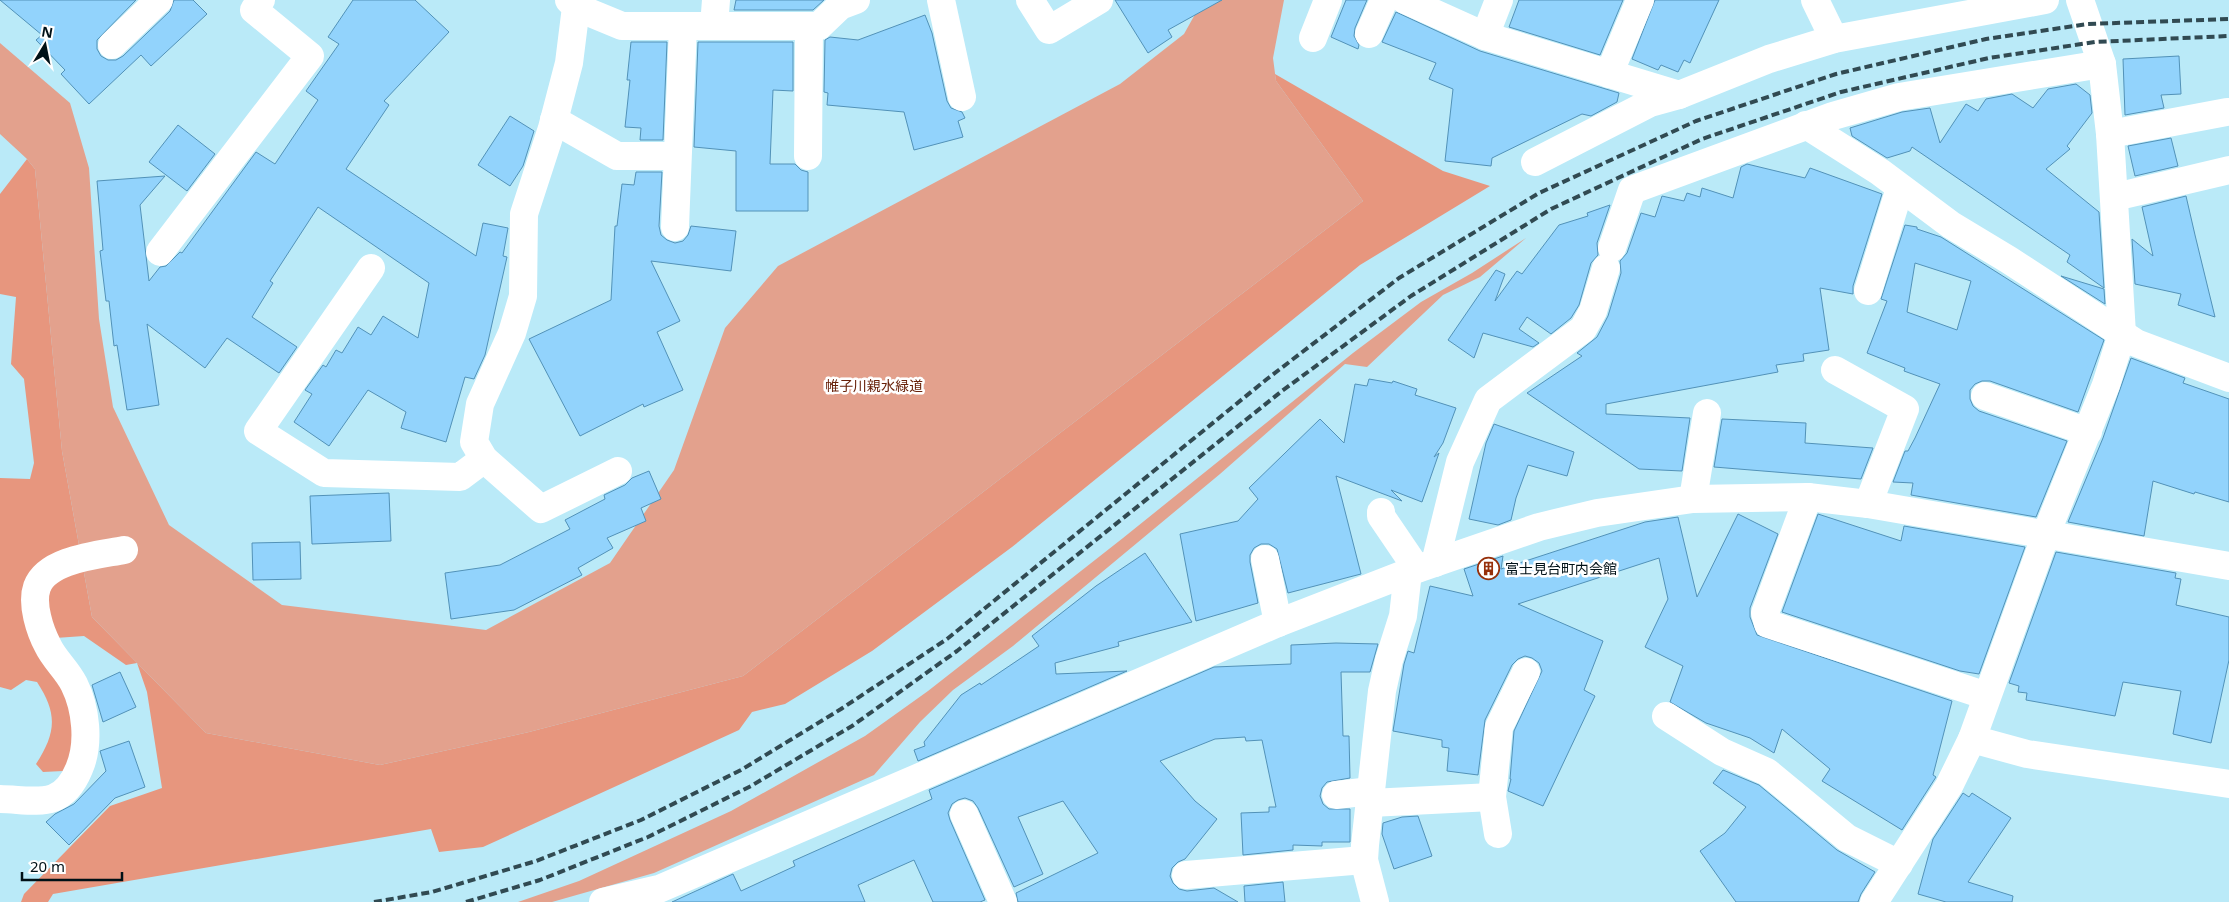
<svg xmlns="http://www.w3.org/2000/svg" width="2229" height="902" viewBox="0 0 2229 902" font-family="'Noto Sans','Noto Sans JP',sans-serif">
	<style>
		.green { fill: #e3a18d }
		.forest { fill: #e7967e }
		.building { fill: #92d3fc; stroke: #5292b8; fill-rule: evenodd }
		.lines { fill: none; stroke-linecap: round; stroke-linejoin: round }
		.minor { stroke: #fff; stroke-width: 28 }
		.rail { stroke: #314a52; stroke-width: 4; stroke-dasharray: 8 4; stroke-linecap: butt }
		.labels { text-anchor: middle; stroke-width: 5; stroke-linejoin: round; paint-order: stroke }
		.park-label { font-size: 14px; fill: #682109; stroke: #fff }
		.poi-label { font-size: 14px; fill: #001117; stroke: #fff; text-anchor: start }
	</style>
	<rect width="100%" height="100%" fill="#baeaf8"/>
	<g class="green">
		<polygon points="1203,0 1284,0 1273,58 1276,81 1363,201 743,676 529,732 380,765 206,733 92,617 62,451 35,169 27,159 0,134 0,43 70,103 89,168 99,319 113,407 169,525 282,605 486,630 610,563 674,470 725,328 778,266 1120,84 1184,34"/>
		<polygon points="1526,238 1480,277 1443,295 1367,367 1345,364 1220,474 1013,646 953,690 920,722 874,775 654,873 552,902 518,902 579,881 731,811 865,736 928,691 1123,538 1353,353 1421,302 1472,273"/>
	</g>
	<path class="forest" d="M 1275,74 L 1443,171 L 1490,186 L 1360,265 L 1012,547 L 872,651 L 785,704 L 752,712 L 739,730 L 483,847 L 439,852 L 431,829 L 53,894 L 48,902 L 21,902 L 24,894 L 110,806 L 162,788 L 147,692 L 137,663 L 126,665 L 84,636 L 41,639 L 74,707 L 73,755 L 63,771 L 43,772 L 36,764 C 56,733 58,714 37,682 L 26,680 L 11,690 L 0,687 L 0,478 L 30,479 L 34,463 L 24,379 L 11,364 L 16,297 L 0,294 L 0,194 L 27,159 L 35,169 L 62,451 L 92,617 L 206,733 L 380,765 L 529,732 L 743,676 L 1363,201 L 1276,81 Z"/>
	<g class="building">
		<polygon points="0,0 136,0 97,40 97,49 101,56 108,60 116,60 123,56 170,11 174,0 193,0 207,14 151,66 141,55 89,104 61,74 65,70 36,40 42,35"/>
		<polygon points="353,0 415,0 449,32 384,101 389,105 346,169 476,256 483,223 508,228 503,256 507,257 485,355 474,379 465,377 446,442 401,428 406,412 368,390 329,446 294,422 312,394 305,390 323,365 326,367 336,350 342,353 358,327 371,335 383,316 418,338 429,283 318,207 270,281 273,283 252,317 297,347 279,373 227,338 205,368 147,324 159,405 127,410 117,345 114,346 109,301 106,301 100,251 103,250 97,181 165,176 140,205 149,281 160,267 166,266 180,252 182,253 256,152 275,164 318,100 306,91 339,44 328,37"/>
		<polygon points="736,0 824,0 813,10 734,10"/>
		<polygon points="1115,0 1222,0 1168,30 1172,37 1148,53"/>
		<polygon points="1346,0 1367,0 1355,28 1354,36 1359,45 1358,49 1331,37"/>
		<polygon points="1519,0 1623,0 1600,55 1509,27"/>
		<polygon points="1655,0 1719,0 1690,63 1684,60 1678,72 1661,65 1658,70 1632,59"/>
		<polygon points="1396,12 1480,51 1619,93 1617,102 1591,116 1582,114 1492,158 1491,166 1445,161 1453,89 1429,79 1436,63 1382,42"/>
		<polygon points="925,15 932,33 947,101 951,108 962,112 965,118 958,121 963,137 914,150 904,112 827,105 828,93 824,92 825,40 830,37 858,40"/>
		<polygon points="631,42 667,42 663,140 640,140 641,128 625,127 630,80 627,80"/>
		<polygon points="698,42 793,42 793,91 773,90 770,164 795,164 801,170 808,172 808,211 736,211 736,151 694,147"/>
		<polygon points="2179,56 2181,94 2161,95 2164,108 2125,115 2123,59"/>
		<polygon points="2076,84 2090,95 2092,113 2067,146 2070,149 2046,169 2099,212 2104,288 2067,262 2070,255 1912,147 1910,151 1887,158 1852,136 1850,128 1902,112 1930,108 1940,143 1966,104 1978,111 1986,99 2012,94 2033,108 2048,89"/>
		<polygon points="510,116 534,131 523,166 510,186 478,165"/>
		<polygon points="178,125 215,154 187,191 149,162"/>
		<polygon points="2171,138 2178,166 2135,176 2128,146"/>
		<polygon points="1747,164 1805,178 1810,168 1882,194 1853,286 1853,294 1820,288 1829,350 1803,354 1804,361 1776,365 1778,372 1606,404 1606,414 1690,418 1682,471 1639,469 1527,393 1582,356 1577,353 1597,337 1608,316 1621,273 1620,261 1627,253 1641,213 1655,217 1662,196 1684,201 1687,193 1700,197 1702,188 1733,198 1741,167"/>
		<polygon points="636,172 662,172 659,226 661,235 667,240 675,243 683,241 688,235 691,226 736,231 731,271 651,261 680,321 657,332 683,390 644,407 643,404 580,436 529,339 611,300 615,226 617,226 622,184 634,185"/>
		<polygon points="2186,196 2195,235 2215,317 2178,305 2181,294 2135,284 2132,239 2153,256 2142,207"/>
		<polygon points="1610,205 1597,243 1598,255 1591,263 1579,305 1571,318 1551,334 1527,317 1519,329 1539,343 1533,347 1483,333 1474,358 1448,340 1496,270 1505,274 1495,301 1517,271 1522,274 1559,225 1588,216 1587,213"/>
		<path d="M 1905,225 L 1917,227 L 1917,229 L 1941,237 L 2104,340 L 2078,412 L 1990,381 L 1982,381 L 1975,384 L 1970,390 L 1970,399 L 1973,406 L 1979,411 L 2067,441 L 2036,517 L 1911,495 L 1913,483 L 1893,482 L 1905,451 L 1908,451 L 1915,438 L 1940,384 L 1904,371 L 1905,368 L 1867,353 L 1887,301 L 1881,299 ZM 1915,263 L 1971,281 L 1957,330 L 1907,312 Z"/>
		<polygon points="2061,276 2104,289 2105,304"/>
		<polygon points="2131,358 2185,378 2183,383 2229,399 2229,502 2195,492 2194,494 2153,481 2144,536 2068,522 2103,438"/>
		<polygon points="1369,379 1392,383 1393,381 1417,389 1415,395 1456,408 1443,443 1434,457 1439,453 1422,502 1391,490 1402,501 1336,476 1361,574 1288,593 1277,549 1269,544 1261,544 1254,548 1250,555 1250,562 1258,603 1196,621 1180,534 1238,521 1258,499 1249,488 1320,419 1344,443 1355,384 1367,386"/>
		<polygon points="1722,419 1806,423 1805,443 1873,448 1861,479 1714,467"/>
		<polygon points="1494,424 1574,452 1567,476 1528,465 1516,498 1511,520 1498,525 1469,519 1486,443"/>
		<polygon points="649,471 661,499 641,508 646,521 607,538 613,548 578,568 582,575 514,610 451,619 445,573 500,565 570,529 565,520 605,499 604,495 625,485 632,478"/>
		<polygon points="389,493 391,541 312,544 310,496"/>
		<polygon points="1738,514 1778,534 1750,608 1750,617 1757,635 1952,701 1933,775 1936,777 1902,830 1822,781 1830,769 1782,729 1774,753 1750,738 1706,723 1670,702 1683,666 1645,647 1668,599 1659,558 1518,604 1603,641 1584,690 1595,696 1543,806 1508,791 1511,779 1510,779 1514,731 1542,671 1539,663 1532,658 1525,656 1518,659 1512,665 1485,720 1478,775 1447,771 1449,748 1442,747 1442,740 1393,731 1404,664 1408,651 1414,653 1430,586 1473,596 1464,569 1503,556 1501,569 1645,522 1678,517 1697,597"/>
		<polygon points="1818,514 1901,541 1904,526 2025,547 1979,674 1960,671 1782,612"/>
		<polygon points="300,542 301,579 253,580 252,543"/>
		<polygon points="2056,552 2176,573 2175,578 2181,579 2176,605 2229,617 2229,660 2211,743 2173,734 2181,691 2123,682 2115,716 2026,700 2027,693 2018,692 2019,686 2009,683"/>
		<polygon points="1145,553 1192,622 1118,642 1119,646 1055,663 1056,674 1127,671 918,761 914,750 925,746 924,742 961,695 980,683 981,685 1039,646 1032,636 1096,586"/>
		<polygon points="1336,643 1378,644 1370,672 1341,672 1343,736 1349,736 1350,778 1327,782 1322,788 1320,796 1323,804 1329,809 1350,809 1350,842 1322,842 1322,846 1293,845 1293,850 1243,855 1241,813 1269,812 1269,807 1276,807 1262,740 1246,741 1245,737 1215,739 1160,761 1195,801 1217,819 1185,859 1178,862 1172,868 1170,876 1173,883 1179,889 1187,891 1214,888 1238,902 1018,902 1016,893 1098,853 1063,801 1018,817 1043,874 1014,887 978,808 973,801 965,798 958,800 952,804 948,813 950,820 985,900 980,902 933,902 914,860 858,885 865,902 672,902 733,874 741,891 795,866 793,861 932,799 929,790 1214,667 1291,664 1291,645"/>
		<polygon points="120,672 136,707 103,722 92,685"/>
		<polygon points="129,741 145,787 115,798 69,845 46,822 55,814 74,804 106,771 100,751"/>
		<polygon points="1723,770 1759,785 1837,850 1875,872 1861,894 1858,902 1736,902 1700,851 1725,833 1746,807 1713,783"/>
		<polygon points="1963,793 1969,797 1972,793 2011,818 1968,882 2013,896 2012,902 1946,902 1918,894 1933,839"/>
		<polygon points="1418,816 1432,856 1394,869 1382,834 1383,823 1402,817"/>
		<polygon points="1283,882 1285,902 1245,902 1244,886"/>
	</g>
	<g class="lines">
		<g class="minor">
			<polyline points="569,0 576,7 569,63 552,128 524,214 523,296 512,333 480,404 474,442 484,459 541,509 618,471"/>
			<polyline points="941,0 962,97"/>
			<polyline points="1030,0 1049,30 1099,0"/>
			<polyline points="1405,0 1485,36 1679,95 1769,59 1834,39 2045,0"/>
			<polyline points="1815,0 1834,39"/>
			<polyline points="576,7 622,26 819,26 840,6 856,0"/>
			<polyline points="714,26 716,0"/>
			<polyline points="1369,34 1384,0"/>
			<polyline points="1485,36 1499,0"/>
			<polyline points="1313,38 1328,0"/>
			<polyline points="112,45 159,0"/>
			<polyline points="1609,74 1640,0"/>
			<polyline points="554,120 617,156 677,156"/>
			<polyline points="1806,125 1880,172 1951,225 2009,260 2136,343 2229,378"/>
			<polyline points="2110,134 2227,112"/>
			<polyline points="808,156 809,26"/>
			<polyline points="1535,162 1650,103 1679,95"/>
			<polyline points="2115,197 2229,170"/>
			<polyline points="675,227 683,26"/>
			<polyline points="1612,248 1632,190 1833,116 1899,97 2102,64"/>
			<polyline points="160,252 310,56 254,10 261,0"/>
			<polyline points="371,268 258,431 324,473 460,477 484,459"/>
			<polyline points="1868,291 1900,188"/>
			<polyline points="1835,370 1905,409 1868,504"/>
			<polyline points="1985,396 2088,432"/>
			<polyline points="1808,497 1765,613 1768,624 1987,696"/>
			<polyline points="1693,499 1707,413"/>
			<polyline points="1381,512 1381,516 1417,569"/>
			<polyline points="1265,559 1278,623"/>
			<polyline points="1435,563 1460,462 1488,400 1583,329 1593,311 1606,268"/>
			<polyline points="1666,716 1722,752 1767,772 1847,838 1899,864"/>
			<polyline points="1972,739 2027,754 2229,784"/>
			<polyline points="1336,795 1371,791"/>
			<path d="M 0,799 C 37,800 62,810 79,769 C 90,744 86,708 74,684 C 67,670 54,659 48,646 C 40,631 31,604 37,587 C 47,559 99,555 124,550"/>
			<polyline points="1370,803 1492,797"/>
			<polyline points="964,814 1003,902"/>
			<polyline points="1498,834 1492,797 1499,727 1526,672"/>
			<polyline points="1186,875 1364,860"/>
			<polyline points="603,902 659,889 1278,623 1417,569 1539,527 1597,513 1693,499 1808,497 1868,504 2229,566"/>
			<polyline points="1375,902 1364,860 1365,845 1382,691 1389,660 1403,616 1408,572"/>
			<polyline points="1874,902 1949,786 1972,739 2046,534 2106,385 2122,334 2110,134 2102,64 2080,0"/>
		</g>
		<g class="rail">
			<polyline points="374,902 432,892 536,861 641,820 741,770 841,709 947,639 1267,379 1399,278 1539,193 1696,121 1836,74 1986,39 2088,24 2229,19"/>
			<polyline points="466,902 540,880 648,837 751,786 852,726 957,651 1282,391 1411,296 1551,209 1702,139 1841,92 1989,58 2095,42 2229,36"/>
		</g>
	</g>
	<defs>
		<symbol id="building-ring" viewBox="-11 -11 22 22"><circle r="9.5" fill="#fff" stroke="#96300b" stroke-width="1.5"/><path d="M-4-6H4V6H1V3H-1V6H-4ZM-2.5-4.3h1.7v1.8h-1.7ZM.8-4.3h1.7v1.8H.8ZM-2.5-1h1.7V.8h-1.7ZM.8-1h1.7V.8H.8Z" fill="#96300b"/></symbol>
	</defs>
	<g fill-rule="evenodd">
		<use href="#building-ring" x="1476" y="556" width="25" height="25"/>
	</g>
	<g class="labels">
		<g class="park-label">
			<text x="874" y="391">帷子川親水緑道</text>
		</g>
		<g class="poi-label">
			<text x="1505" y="574">富士見台町内会館</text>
		</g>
	</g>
	<g transform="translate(45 45) rotate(10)" stroke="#ffffff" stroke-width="4" paint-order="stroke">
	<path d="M0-4L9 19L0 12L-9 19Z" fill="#001117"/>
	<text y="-8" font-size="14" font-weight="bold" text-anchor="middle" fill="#001117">N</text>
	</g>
	<path d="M22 872v8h100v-8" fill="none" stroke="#001117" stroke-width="2.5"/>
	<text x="30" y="872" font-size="15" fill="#001117" stroke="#ffffff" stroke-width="4" paint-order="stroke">20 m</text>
</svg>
